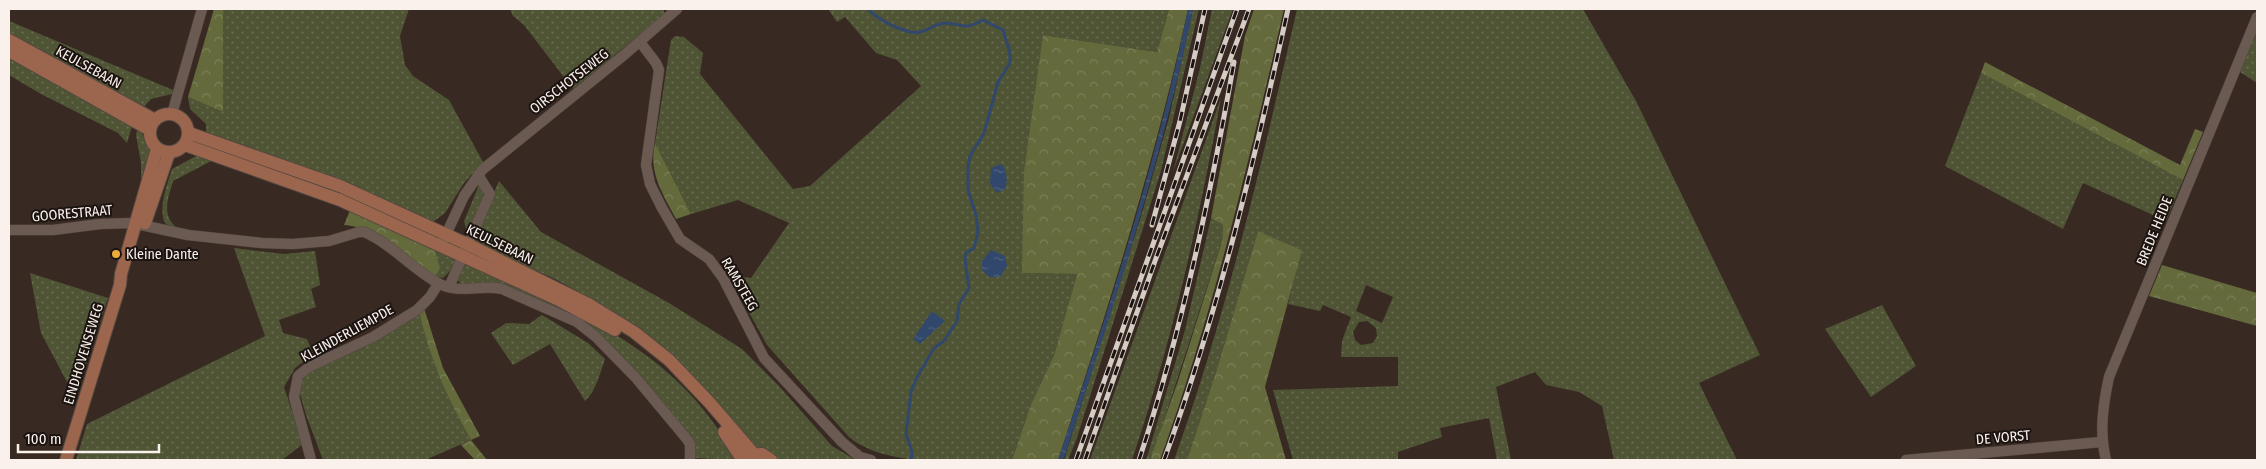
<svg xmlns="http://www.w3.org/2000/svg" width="2266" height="469" viewBox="0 0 2266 469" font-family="'Fira Sans Condensed',sans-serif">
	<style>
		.grass { fill: url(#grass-dots); fill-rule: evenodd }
		.forest { fill: url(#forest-crowns) }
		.water { fill: url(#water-ripples) }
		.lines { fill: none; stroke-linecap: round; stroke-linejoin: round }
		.stream { stroke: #31486c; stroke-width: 3 }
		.minor-casing { stroke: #544841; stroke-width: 11 }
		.major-casing { stroke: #544841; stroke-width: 14 }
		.minor { stroke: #6b5a52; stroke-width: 10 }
		.major { stroke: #9b664d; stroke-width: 12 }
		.rail-casing { stroke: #d6ccc6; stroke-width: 5 }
		.rail { stroke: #1b1410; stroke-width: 3; stroke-dasharray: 9; stroke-linecap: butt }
		.poi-dot { fill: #ebaa39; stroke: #1b1410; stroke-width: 2 }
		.labels { text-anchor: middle; stroke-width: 4; stroke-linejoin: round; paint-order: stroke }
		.street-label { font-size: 14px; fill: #fbf1ec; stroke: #1b1410 }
		.poi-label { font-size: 14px; fill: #fbf1ec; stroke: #1b1410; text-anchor: start }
	</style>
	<defs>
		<pattern id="grass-dots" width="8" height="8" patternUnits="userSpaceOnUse" patternTransform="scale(1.25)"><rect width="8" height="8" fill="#4f5435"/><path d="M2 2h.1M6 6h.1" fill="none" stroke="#696d52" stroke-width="1.8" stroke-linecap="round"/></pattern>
		<pattern id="forest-crowns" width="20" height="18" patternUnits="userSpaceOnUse" patternTransform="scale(1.25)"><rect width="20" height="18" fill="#646a3c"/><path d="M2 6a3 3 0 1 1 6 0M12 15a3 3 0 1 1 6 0" fill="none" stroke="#7b8058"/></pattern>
		<pattern id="water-ripples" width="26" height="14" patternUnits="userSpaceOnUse" patternTransform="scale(1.25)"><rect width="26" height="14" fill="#31486c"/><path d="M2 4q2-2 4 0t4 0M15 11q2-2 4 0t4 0" fill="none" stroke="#506381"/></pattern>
	</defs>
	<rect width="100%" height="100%" fill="#382a22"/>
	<g class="grass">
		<polygon points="223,9 409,9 400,36 405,65 413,76 449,100 483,162 464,183 445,213 433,222 206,135 206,124 190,109 188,97 223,112"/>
		<polygon points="510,9 664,9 664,15 573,89 524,25 513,16"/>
		<path d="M 828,9 L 1169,9 L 1157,52 L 1043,35 L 1023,273 L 1077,274 L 1054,355 L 1031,404 L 1012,460 C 962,460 888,469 849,437 L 767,345 L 729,276 L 751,278 L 789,223 L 738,200 L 691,214 L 655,143 L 671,40 L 675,36 L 684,37 L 703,53 L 700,74 L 793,189 L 810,186 L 921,86 L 897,60 L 876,53 L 845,17 L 837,22 Z"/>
		<polygon points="1193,9 1199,9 1161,171 1076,441 1068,460 1064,460 1142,213 1169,118"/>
		<polygon points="1212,9 1233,9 1173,172 1200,68"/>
		<path d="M 1297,9 L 1583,9 L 1636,101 L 1760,355 L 1699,383 L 1737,460 L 1614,460 L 1602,406 L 1579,392 L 1546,385 L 1535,372 L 1496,387 L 1511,460 L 1497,460 L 1489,418 L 1440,428 L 1442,437 L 1398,452 L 1398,460 L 1293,460 L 1273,390 L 1398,386 L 1398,357 L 1341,357 L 1342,341 L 1351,317 L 1323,305 L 1320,311 L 1288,304 L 1301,250 L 1258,231 L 1216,372 L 1187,460 L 1174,460 C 1227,313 1262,162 1297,9 ZM 1366,285 L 1393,297 L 1382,323 L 1356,311 ZM 1367,321 L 1376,328 L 1377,336 L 1373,343 L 1361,345 L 1355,340 L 1353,332 L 1359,322 Z"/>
		<polygon points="9,21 173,90 172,94 151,99 143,108 9,38"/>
		<polygon points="2257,30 2257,83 2240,72"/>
		<polygon points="9,54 133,123 127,143 118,133 41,94 9,75"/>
		<polygon points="1981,73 2183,180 2166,221 2083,183 2063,229 1945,166"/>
		<path d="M 1221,98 C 1200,216 1172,342 1132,460 L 1090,460 Z"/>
		<polygon points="138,127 154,154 141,192 141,163 136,135"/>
		<path d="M 198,155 L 217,158 L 173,181 C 168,199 161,215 177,228 C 173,227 165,225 164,221 C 159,205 167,185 172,169 Z"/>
		<path d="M 499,181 L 541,232 L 669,303 L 742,349 L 778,385 L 832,446 L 856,460 L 778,460 L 763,449 L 755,447 C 704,392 639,330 575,290 C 543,270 504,261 473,240 Z"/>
		<polygon points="479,185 484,196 468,236 464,221"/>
		<polygon points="1211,218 1223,225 1222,241 1155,448 1150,460 1146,460 1185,330"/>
		<polygon points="433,246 457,257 450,271 443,278 435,277"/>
		<polygon points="234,248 284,254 315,251 320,285 311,289 316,307 279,320 283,333 307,339 313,354 295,368 284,387 303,444 282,460 76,460 87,424 265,336"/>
		<path d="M 463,259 C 569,309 680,348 736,460 L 693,458 L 693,449 L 606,342 L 496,283 L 462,285 L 457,279 Z"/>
		<polygon points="30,273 108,298 75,397 41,333"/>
		<polygon points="1882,305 1916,366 1871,397 1825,329"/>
		<path d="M 419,312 C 431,360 447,397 471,440 L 425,460 L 323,460 L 306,415 L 298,387 C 313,361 332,362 356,351 C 378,340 399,326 419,312 Z"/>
		<path d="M 542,315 L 588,343 L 605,359 C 600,373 596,391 585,401 L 550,344 L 513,365 L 491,333 L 506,323 L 529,324 Z"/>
	</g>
	<g class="forest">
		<polygon points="214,9 223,9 223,112 188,97"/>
		<path d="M 1169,9 L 1188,9 C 1155,162 1107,311 1058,460 L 1012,460 L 1031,404 L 1054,355 L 1077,274 L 1022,273 L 1024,172 L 1043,35 L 1157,52 Z"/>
		<path d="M 1254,9 L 1284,9 C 1249,162 1213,313 1160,460 L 1150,460 L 1178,381 L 1222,241 L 1223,225 L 1211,218 L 1245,36 Z"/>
		<polygon points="1985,62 2180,165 2195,129 2203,132 2183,180 1981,73"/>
		<path d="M 655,143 L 691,214 L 676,219 C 663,194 648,172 655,143 Z"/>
		<path d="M 351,208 L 433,246 L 440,268 L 435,277 C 411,260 373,226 344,225 Z"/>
		<polygon points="1258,231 1302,250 1265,387 1286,460 1187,460 1216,372"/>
		<polygon points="2162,265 2257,293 2257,326 2149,296"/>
		<path d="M 424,308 L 443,368 L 480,436 L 471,440 L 487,460 L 475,460 L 461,445 L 471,440 C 447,398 430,359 419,312 Z"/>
	</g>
	<g class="water">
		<path d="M 1188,9 L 1193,9 C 1162,159 1114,303 1067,449 L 1063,460 L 1058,460 C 1108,312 1157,162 1188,9 Z"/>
		<path d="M 1002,164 C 1007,173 1008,178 1005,189 L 997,193 L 990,184 L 991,168 Z"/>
		<polygon points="991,250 1005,256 1007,266 1000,277 989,277 982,270 982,261"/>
		<polygon points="932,311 945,321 920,344 913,339"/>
	</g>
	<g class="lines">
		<path class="stream" d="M 868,9 C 877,19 906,35 920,32 C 929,30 936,23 946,23 C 966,24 962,31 983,20 L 1003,30 L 1010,53 L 1010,63 L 998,82 L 984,133 L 970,156 L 968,167 L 968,190 L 976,215 L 978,232 L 974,248 L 966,253 L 965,260 L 969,288 L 959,304 L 957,321 L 944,341 L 934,348 L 916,379 L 911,392 L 906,434 L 912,452 L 911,460"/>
		<defs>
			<g id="minor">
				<polyline points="640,42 656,63 659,70 646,165 650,184 662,208 680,239 709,259 723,278 764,358 842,442 860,457 871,460"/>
				<polyline points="172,114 202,9"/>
				<path d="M 9,230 L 53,230 L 100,224 L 132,223 L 188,235 L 262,243 L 293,244 L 329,241 L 359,232 L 364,232 C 392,244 412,269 438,283 C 458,295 481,284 502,289 L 577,322 L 596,337 L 636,378 L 686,438 L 690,444 L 690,460"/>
				<polyline points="443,241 464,196 482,170 624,55 677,9"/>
				<polyline points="449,287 490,194 478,175"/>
				<polyline points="311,460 294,397 298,376 309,367 373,337 417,310 430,297 438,284"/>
				<polyline points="1906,460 2101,442"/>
				<path d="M 2106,460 C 2099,432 2103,405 2109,377 L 2257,17"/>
			</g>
			<g id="major">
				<polyline points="9,40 155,120"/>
				<polyline points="9,51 150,130"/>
				<circle cx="169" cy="133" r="19"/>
				<polyline points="189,133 340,186 467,244 590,305 634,332 669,360 709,402 753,453"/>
				<polyline points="185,145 340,200 559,300 615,330"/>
				<polyline points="145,223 169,153"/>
				<polyline points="724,432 742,459"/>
				<polyline points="747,455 762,454 771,460"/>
				<polyline points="66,460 120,285 121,274 157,149"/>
			</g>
		</defs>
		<use href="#minor" class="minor-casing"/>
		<use href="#major" class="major-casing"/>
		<use href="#minor" class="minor"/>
		<use href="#major" class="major"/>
		<defs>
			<g id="rail">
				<polyline points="1152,225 1180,121 1205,9"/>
				<polyline points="1076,460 1237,9"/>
				<polyline points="1085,460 1155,261 1249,9"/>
				<path d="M 1139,460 C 1182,330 1210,197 1234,62"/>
				<path d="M 1164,460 C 1218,313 1254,162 1288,9"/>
			</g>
		</defs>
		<use href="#rail" class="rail-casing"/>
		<use href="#rail" class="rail"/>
	</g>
	<circle class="poi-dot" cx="116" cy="254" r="5"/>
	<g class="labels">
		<g class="street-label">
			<text transform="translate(89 67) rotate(29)" y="5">KEULSEBAAN</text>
			<text transform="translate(569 81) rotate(-38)" y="5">OIRSCHOTSEWEG</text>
			<text transform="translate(72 213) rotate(-5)" y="5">GOORESTRAAT</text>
			<text transform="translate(2154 231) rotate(-68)" y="5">BREDE HEIDE</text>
			<text transform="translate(500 244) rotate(26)" y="5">KEULSEBAAN</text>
			<text transform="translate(740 284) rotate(60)" y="5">RAMSTEEG</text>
			<text transform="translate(347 333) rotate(-29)" y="5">KLEINDERLIEMPDE</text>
			<text transform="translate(83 354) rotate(-73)" y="5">EINDHOVENSEWEG</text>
			<text transform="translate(2003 437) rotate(-5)" y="5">DE VORST</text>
		</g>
		<g class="poi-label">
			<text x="126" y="259">Kleine Dante</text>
		</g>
	</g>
	<rect width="2266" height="469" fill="none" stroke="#fbf1ec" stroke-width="20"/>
	<path d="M18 444v8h141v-8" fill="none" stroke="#fbf1ec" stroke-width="2.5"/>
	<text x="25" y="444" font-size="15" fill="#fbf1ec" stroke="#1b1410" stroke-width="4" paint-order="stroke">100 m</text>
</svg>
